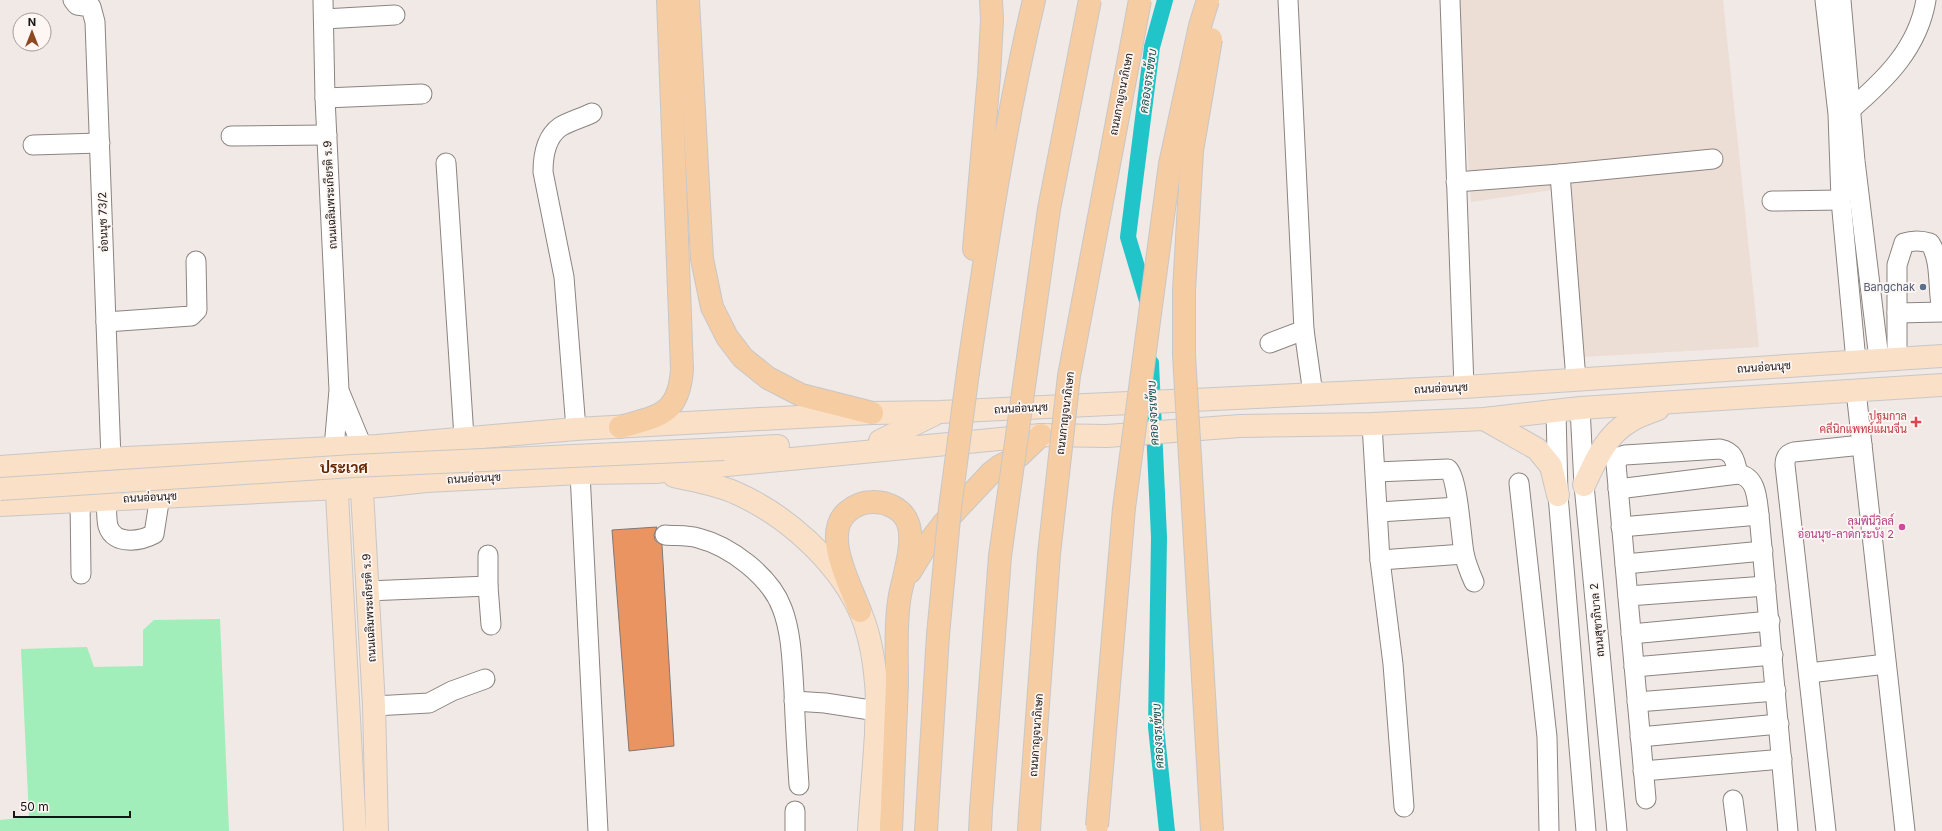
<svg xmlns="http://www.w3.org/2000/svg" width="1942" height="831" viewBox="0 0 1942 831" font-family="Inter,Sarabun,sans-serif">
	<style>
		.built { fill: #ecddd5 }
		.green { fill: #a1eeba }
		.lines { fill: none; stroke-linecap: round; stroke-linejoin: round }
		.canal { stroke: #21c5c9; stroke-width: 16 }
		.building { fill: #ea9462; stroke: #7f7875 }
		.minor-casing { stroke: #8b8481; stroke-width: 21 }
		.major-casing { stroke: #c8c7c7; stroke-width: 24 }
		.highway-casing { stroke: #c8c7c7; stroke-width: 24 }
		.minor { stroke: #fff; stroke-width: 19 }
		.major { stroke: #fae0c7; stroke-width: 22 }
		.highway { stroke: #f6cca2; stroke-width: 22 }
		.major-bridge-casing { stroke: #c8c7c7; stroke-width: 24; stroke-linecap: butt }
		.highway-bridge-casing { stroke: #c8c7c7; stroke-width: 24; stroke-linecap: butt }
		.major-bridge { stroke: #fae0c7; stroke-width: 22 }
		.highway-bridge { stroke: #f6cca2; stroke-width: 22 }
		.service-dot { fill: #5c6f8a; stroke: #fef6f3; stroke-width: 1.5 }
		.health-dot { fill: #e0444e; stroke: #fef6f3; stroke-width: 1.5 }
		.hotel-dot { fill: #d1479c; stroke: #fef6f3; stroke-width: 1.5 }
		.labels { text-anchor: middle; stroke-width: 3.5; stroke-linejoin: round; paint-order: stroke }
		.street-label { font-size: 11px; fill: #181615; stroke: #fef6f3 }
		.service-label { font-size: 11px; fill: #4e5e75; stroke: #fef6f3; text-anchor: end }
		.health-label { font-size: 11px; fill: #be3a42; stroke: #fef6f3; text-anchor: end }
		.hotel-label { font-size: 11px; fill: #b23c85; stroke: #fef6f3; text-anchor: end }
		.water-label { font-size: 12px; font-style: italic; fill: #165456; stroke: #fef6f3 }
		.district-label { font-size: 15px; font-weight: bold; fill: #652700; stroke: #fef6f3 }
	</style>
	<rect width="100%" height="100%" fill="#f0e9e5"/>
	<polygon class="built" points="1458,0 1723,0 1759,347 1563,358 1551,190 1471,202"/>
	<polygon class="green" points="220,619 229,831 0,831 0,820 29,817 21,649 87,647 94,667 143,666 143,630 154,620"/>
	<g class="lines">
		<g class="canal">
			<polyline points="1148,304 1128,237 1152,47 1165,0"/>
			<polyline points="1151,363 1159,537 1156,727 1167,831"/>
		</g>
	</g>
	<polygon class="building" points="657,527 654,535 655,540 662,545 674,746 629,751 612,530"/>
	<g class="lines">
		<defs>
			<g id="minor">
				<polyline points="73,0 77,5 91,7 95,22 111,459"/>
				<polyline points="323,0 325,98 339,390 334,448"/>
				<polyline points="1288,0 1304,330 1313,394"/>
				<polyline points="1450,0 1464,387"/>
				<polyline points="1825,0 1838,114 1841,200 1856,361"/>
				<polyline points="1841,0 1855,161 1879,359"/>
				<polyline points="324,19 395,15"/>
				<polyline points="325,98 422,94"/>
				<path d="M 1850,110 C 1886,79 1918,48 1926,0"/>
				<polyline points="231,136 327,135"/>
				<polyline points="33,145 100,143"/>
				<polyline points="446,163 464,437"/>
				<polyline points="1560,174 1713,159"/>
				<polyline points="1456,182 1560,174 1576,380"/>
				<polyline points="1772,201 1841,200"/>
				<polyline points="1897,313 1942,312"/>
				<polyline points="106,322 191,316 197,310 196,261"/>
				<polyline points="1270,343 1304,330"/>
				<path d="M 1897,358 L 1897,265 L 1904,243 C 1913,240 1920,240 1930,243 C 1942,262 1937,289 1942,310"/>
				<polyline points="1856,391 1905,831"/>
				<polyline points="340,393 359,439 359,447"/>
				<polyline points="1580,408 1584,485 1617,831"/>
				<polyline points="1556,411 1558,495 1586,831"/>
				<polyline points="1372,424 1380,560 1393,664 1404,807"/>
				<path d="M 576,429 L 564,277 L 543,172 C 543,157 546,137 560,127 C 570,121 582,118 592,113"/>
				<path d="M 1376,472 L 1448,469 C 1458,478 1461,537 1464,553 C 1466,563 1470,573 1474,582"/>
				<polyline points="580,473 598,831"/>
				<polyline points="1519,483 1547,737 1549,831"/>
				<path d="M 1618,489 L 1738,474 C 1757,477 1757,499 1759,515 L 1788,831"/>
				<path d="M 106,499 C 107,507 106,518 108,526 C 114,546 141,541 154,534 L 160,496"/>
				<polyline points="80,500 81,574"/>
				<polyline points="1379,512 1458,507"/>
				<polyline points="1621,527 1759,515"/>
				<path d="M 665,535 C 676,536 688,535 698,538 C 730,546 770,576 782,608 C 792,634 792,664 794,691 C 795,723 797,754 799,785"/>
				<polyline points="488,555 488,586 491,625"/>
				<polyline points="1380,560 1464,554"/>
				<polyline points="1625,564 1763,551"/>
				<polyline points="367,591 488,586"/>
				<polyline points="1628,596 1766,586"/>
				<polyline points="1631,634 1770,621"/>
				<polyline points="1634,667 1773,655"/>
				<polyline points="1809,673 1886,664"/>
				<polyline points="794,701 825,703 877,711"/>
				<polyline points="1637,702 1776,691"/>
				<polyline points="374,706 429,703 452,691 485,679"/>
				<polyline points="1640,737 1779,724"/>
				<polyline points="1643,771 1782,759"/>
				<path d="M 1646,799 L 1616,464 L 1619,457 L 1625,455 L 1720,449 C 1734,452 1735,460 1738,474"/>
				<polyline points="1733,800 1737,831"/>
				<polyline points="795,811 795,831"/>
				<path d="M 1826,831 L 1785,465 C 1785,458 1787,454 1794,452 L 1862,445"/>
			</g>
			<g id="major">
				<polyline points="1484,419 1537,449 1551,466 1558,495"/>
				<polyline points="880,441 933,415"/>
				<polyline points="724,449 778,446"/>
				<polyline points="0,467 126,458 377,446 576,429 872,413 940,412 1464,387 1942,356"/>
				<polyline points="361,473 374,706 377,831"/>
				<polyline points="336,475 355,831"/>
				<path d="M 674,476 C 695,481 717,484 736,493 C 786,515 836,560 859,609 C 869,631 874,659 876,683 C 878,700 876,717 876,734 C 874,767 871,799 869,831"/>
				<path d="M 1584,485 C 1595,462 1606,435 1629,422 C 1637,416 1648,413 1658,409"/>
				<polyline points="0,505 380,486 426,481 580,473 655,472 1041,435 1107,436 1240,426 1372,424 1484,419 1580,408 1942,385"/>
			</g>
			<g id="highway">
				<polyline points="688,0 702,259 712,307 727,337 743,358 768,378 801,395 872,413"/>
				<polyline points="974,249 989,76 992,20 991,0"/>
				<path d="M 968,372 C 986,248 1005,123 1034,0"/>
				<path d="M 620,427 C 659,416 679,415 682,369 L 668,0"/>
				<polyline points="910,572 926,546 943,524 991,473 1000,466 1019,456 1041,435"/>
				<path d="M 860,611 C 850,584 822,534 847,512 C 854,506 862,502 872,502 C 886,501 903,509 908,523 C 915,542 904,575 900,595 C 895,623 897,654 897,683 C 895,732 893,782 891,831"/>
				<polyline points="926,831 938,635"/>
				<polyline points="980,831 981,810"/>
				<polyline points="1029,831 1030,814"/>
			</g>
		</defs>
		<use href="#minor" class="minor-casing"/>
		<use href="#major" class="major-casing"/>
		<use href="#highway" class="highway-casing"/>
		<use href="#minor" class="minor"/>
		<use href="#major" class="major"/>
		<use href="#highway" class="highway"/>
		<defs>
			<polyline id="major-bridge" points="0,489 353,466 724,449"/>
			<g id="highway-bridge">
				<polyline points="1211,39 1192,151 1184,291 1184,355 1212,831"/>
				<polyline points="938,635 950,508 968,372"/>
				<polyline points="981,810 1000,556 1049,209 1090,0"/>
				<polyline points="1030,814 1049,554 1069,376 1140,0"/>
				<polyline points="1097,826 1124,508 1170,164 1200,26 1208,0"/>
			</g>
		</defs>
		<use href="#major-bridge" class="major-bridge-casing"/>
		<use href="#highway-bridge" class="highway-bridge-casing"/>
		<use href="#major-bridge" class="major-bridge"/>
		<use href="#highway-bridge" class="highway-bridge"/>
	</g>
	<circle class="service-dot" cx="1923" cy="287" r="4"/>
	<path class="health-dot" d="M1914 416h4v4h4v4h-4v4h-4v-4h-4v-4h4z"/>
	<circle class="hotel-dot" cx="1902" cy="527" r="4"/>
	<g class="labels">
		<g class="street-label">
			<text transform="translate(1121 94) rotate(-79)" y="4">ถนนกาญจนาภิเษก</text>
			<text transform="translate(330 195) rotate(-93)" y="4">ถนนเฉลิมพระเกียรติ ร.9</text>
			<text transform="translate(103 222) rotate(-92)" y="4">อ่อนนุช 73/2</text>
			<text transform="translate(1764 367) rotate(-4)" y="4">ถนนอ่อนนุช</text>
			<text transform="translate(1441 388) rotate(-3)" y="4">ถนนอ่อนนุช</text>
			<text transform="translate(1021 408) rotate(-3)" y="4">ถนนอ่อนนุช</text>
			<text transform="translate(1065 413) rotate(-83)" y="4">ถนนกาญจนาภิเษก</text>
			<text transform="translate(474 478) rotate(-3)" y="4">ถนนอ่อนนุช</text>
			<text transform="translate(150 497) rotate(-3)" y="4">ถนนอ่อนนุช</text>
			<text transform="translate(369 608) rotate(-93)" y="4">ถนนเฉลิมพระเกียรติ ร.9</text>
			<text transform="translate(1597 620) rotate(-95)" y="4">ถนนสุขาภิบาล 2</text>
			<text transform="translate(1036 735) rotate(-86)" y="4">ถนนกาญจนาภิเษก</text>
		</g>
		<g class="service-label">
			<text x="1915" y="291">Bangchak</text>
		</g>
		<g class="health-label">
			<text x="1907" y="420">ปฐมกาล<tspan x="1907" dy="13">คลีนิกแพทย์แผนจีน</tspan></text>
		</g>
		<g class="hotel-label">
			<text x="1894" y="525">ลุมพินีวิลล์<tspan x="1894" dy="13">อ่อนนุช-ลาดกระบัง 2</tspan></text>
		</g>
		<g class="water-label">
			<text transform="translate(1148 81) rotate(-82)" y="4">คลองจรเข้ขบ</text>
			<text transform="translate(1153 413) rotate(-93)" y="4">คลองจรเข้ขบ</text>
			<text transform="translate(1158 736) rotate(-93)" y="4">คลองจรเข้ขบ</text>
		</g>
		<g class="district-label">
			<text x="344" y="473">ประเวศ</text>
		</g>
	</g>
	<g transform="translate(32 32)"><circle r="19" fill="#fef6f3" stroke="#a29c9a"/>
	<path d="M0-3L7 15L0 10L-7 15Z" fill="#8d4721"/>
	<text y="-6" font-size="11" font-weight="bold" text-anchor="middle" fill="#181615">N</text>
	</g>
	<path d="M14 811v6h116v-6" fill="none" stroke="#181615" stroke-width="2"/>
	<text x="20" y="811" font-size="12" fill="#181615" stroke="#fef6f3" stroke-width="3" paint-order="stroke">50 m</text>
</svg>
